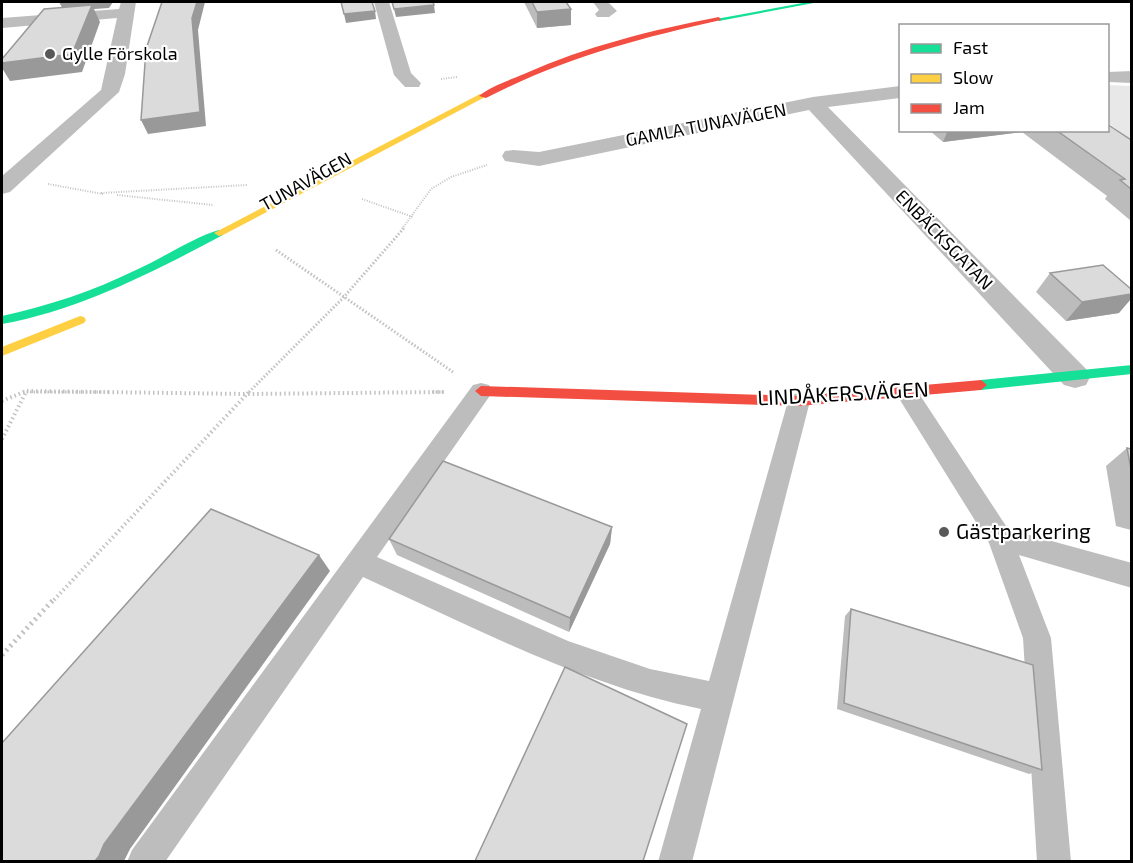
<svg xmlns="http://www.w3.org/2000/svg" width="1133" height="863" viewBox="0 0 1133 863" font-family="'Exo 2',sans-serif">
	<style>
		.green { fill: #e8e8e8 }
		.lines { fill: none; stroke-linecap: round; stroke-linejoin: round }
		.path-far3 { stroke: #c2c2c2; stroke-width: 2; stroke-dasharray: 1 1.5; stroke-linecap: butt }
		.path-far2 { stroke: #c2c2c2; stroke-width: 3; stroke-dasharray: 1.5 2; stroke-linecap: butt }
		.path-far1 { stroke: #c2c2c2; stroke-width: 4; stroke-dasharray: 1.5 3; stroke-linecap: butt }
		.path { stroke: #c2c2c2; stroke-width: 5; stroke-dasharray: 2 4; stroke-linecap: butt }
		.lane { fill: #bdbdbd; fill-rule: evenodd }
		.street { fill: #bdbdbd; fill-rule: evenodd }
		.fast { fill: #16e098; fill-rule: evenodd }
		.slow { fill: #ffcf43; fill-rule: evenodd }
		.jam { fill: #f24e42; fill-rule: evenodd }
		.wall { fill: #bcbcbc }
		.shaded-wall { fill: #999 }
		.building { fill: #dbdbdb; stroke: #999; stroke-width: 1.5 }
		.poi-dot { fill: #595959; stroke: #fff; stroke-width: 2 }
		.labels { text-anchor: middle; stroke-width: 4.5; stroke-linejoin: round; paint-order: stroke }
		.far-poi-label { font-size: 18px; fill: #000; stroke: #fff; text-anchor: start }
		.far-street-label { font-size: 18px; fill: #000; stroke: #fff }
		.street-label { font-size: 21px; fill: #000; stroke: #fff }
		.poi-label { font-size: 21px; fill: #000; stroke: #fff; text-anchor: start }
	</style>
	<rect width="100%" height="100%" fill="#fff"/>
	<polygon class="green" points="1108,85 1131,86 1131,140 1108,123"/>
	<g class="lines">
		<g class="path-far3">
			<polyline points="441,79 457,77"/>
			<polyline points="48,184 103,194"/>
			<polyline points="101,193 247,185"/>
			<polyline points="117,195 213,205"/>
			<polyline points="362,199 413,217"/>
			<polyline points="402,229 431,189 451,177 487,165"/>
		</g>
		<g class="path-far2">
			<polyline points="276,250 453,372"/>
			<polyline points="23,392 109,392"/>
			<polyline points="249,392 343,298 404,228"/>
			<polyline points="432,392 444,392"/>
		</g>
		<g class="path-far1">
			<polyline points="2,401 26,391 247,394 250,391"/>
			<polyline points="2,439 26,392"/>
			<polyline points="54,600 247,394 444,392"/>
		</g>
		<polyline class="path" points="2,655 55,598"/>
		<g class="lane">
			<path d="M 481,383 L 489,385 L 492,391 L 489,397 L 377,557 L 568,641 L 650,669 L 709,681 L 788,401 L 791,395 L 799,393 L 807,395 L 810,401 L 692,862 L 658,862 L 701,709 C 582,685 473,627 363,577 L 165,862 L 127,862 L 132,850 L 473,385 Z"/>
			<polygon points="906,384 914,386 1008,529 1132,563 1132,588 1019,555 1051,638 1071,862 1037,862 1023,638 989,543 895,392 898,386"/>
		</g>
		<g class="street">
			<polygon points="121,2 136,2 125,74 119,92 10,192 2,194 2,176 101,90 117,18 2,28 2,18 119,9"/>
			<polygon points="374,2 389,2 411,73 421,83 419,87 405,87 394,75"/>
			<polygon points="593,2 608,2 617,11 609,17 597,17 595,14 599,10"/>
			<polygon points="1132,71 1132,83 1108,82 1108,72"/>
			<polygon points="900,86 900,98 828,107 1086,369 1090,377 1086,385 1075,388 1064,385 809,110 539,166 505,161 502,156 505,151 513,150 539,152 813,97"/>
		</g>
		<g class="fast">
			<polygon points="808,2 819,2 719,21 716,19"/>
			<path d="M 219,230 L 223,231 L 223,235 C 153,272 80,310 2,324 L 2,316 C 48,306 93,291 136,270 C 161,259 194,237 219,230 Z"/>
			<polygon points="1132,365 1132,374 981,390 975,385 981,380"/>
		</g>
		<g class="slow">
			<polygon points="480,94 487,96 223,235 219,236 214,233"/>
			<polygon points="80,316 84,317 86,320 84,323 2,356 2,347"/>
		</g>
		<g class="jam">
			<path d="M 719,17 L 721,20 C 636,39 564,58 486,98 L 479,96 C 491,86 510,80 524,74 C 587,46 652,30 719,17 Z"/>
			<polygon points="981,380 987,385 981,390 799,406 481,396 475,391 481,386 799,396"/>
		</g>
	</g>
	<g class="wall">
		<polygon points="524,2 566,2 571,25 537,28"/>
		<polygon points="929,130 1107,130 1131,140 1131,221 1105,199 1107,196 1022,132 943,142"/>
		<polygon points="1050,273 1119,313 1066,321 1036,292"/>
		<polygon points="1127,448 1131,449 1131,530 1116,526 1106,466"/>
		<polygon points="612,527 610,544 569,632 397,555 389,539"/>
		<polygon points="851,609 1042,770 1029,774 837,709 845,616"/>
	</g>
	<g class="shaded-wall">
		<polygon points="59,2 113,2 109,8 94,9 100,22 82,72 10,81 2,68 2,63 64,11"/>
		<polygon points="197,2 205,2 198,30 206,126 148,134 141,120 192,18"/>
		<polygon points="434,5 435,13 396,17 394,9"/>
		<polygon points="571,9 571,25 537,28 537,12"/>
		<polygon points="375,11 376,19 346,23 344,14"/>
		<polygon points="948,130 1023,130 1022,132 943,142"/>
		<polygon points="1131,294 1131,299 1119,313 1066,321 1082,302"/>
		<polygon points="612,527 610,544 569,632 570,618"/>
		<polygon points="319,555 330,571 130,849 124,861 95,861 104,844"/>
	</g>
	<g class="building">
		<polygon points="162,2 197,2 192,18 200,112 141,120 146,49"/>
		<polygon points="341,2 372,2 375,11 344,14"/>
		<polygon points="392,2 433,2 434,5 394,9"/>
		<polygon points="532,2 566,2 571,9 537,12"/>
		<polygon points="92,5 72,54 2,63 2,59 44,9"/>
		<polygon points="1107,124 1131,140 1131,189 1120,180 1125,179 1056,130 1107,130"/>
		<polygon points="1103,265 1131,289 1131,294 1082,302 1050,273"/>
		<polygon points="1127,448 1131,449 1131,469"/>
		<polygon points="443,461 612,527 570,618 389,539"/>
		<polygon points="211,509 319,555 104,844 99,856 95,861 2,861 2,743"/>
		<polygon points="851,609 1033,665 1042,770 844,703"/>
		<polygon points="565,667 687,724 643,861 475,861"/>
	</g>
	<g class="poi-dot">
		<circle cx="50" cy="54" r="6"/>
		<circle cx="944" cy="532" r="6"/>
	</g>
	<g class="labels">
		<g class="far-poi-label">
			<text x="62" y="60">Gylle Förskola</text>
		</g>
		<g class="far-street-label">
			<text transform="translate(706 125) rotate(-11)" y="6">GAMLA TUNAVÄGEN</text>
			<text transform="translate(306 182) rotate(-29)" y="6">TUNAVÄGEN</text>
			<text transform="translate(944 240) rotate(46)" y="6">ENBÄCKSGATAN</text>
		</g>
		<g class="street-label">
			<text transform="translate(843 394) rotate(-3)" y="7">LINDÅKERSVÄGEN</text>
		</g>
		<g class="poi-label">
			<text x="956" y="539">Gästparkering</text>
		</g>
	</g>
	<rect width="1133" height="863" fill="none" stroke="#000000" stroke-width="6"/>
	<rect x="899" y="24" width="210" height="108" fill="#ffffff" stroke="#999999" stroke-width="1.5"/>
	<rect x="911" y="44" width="30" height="9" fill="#16e098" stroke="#999999" stroke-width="1.5"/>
	<text x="953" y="54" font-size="18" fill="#000000">Fast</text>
	<rect x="911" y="74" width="30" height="9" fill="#ffcf43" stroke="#999999" stroke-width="1.5"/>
	<text x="953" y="84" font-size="18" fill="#000000">Slow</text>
	<rect x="911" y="104" width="30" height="9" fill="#f24e42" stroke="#999999" stroke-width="1.5"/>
	<text x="953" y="114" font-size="18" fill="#000000">Jam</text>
</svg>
